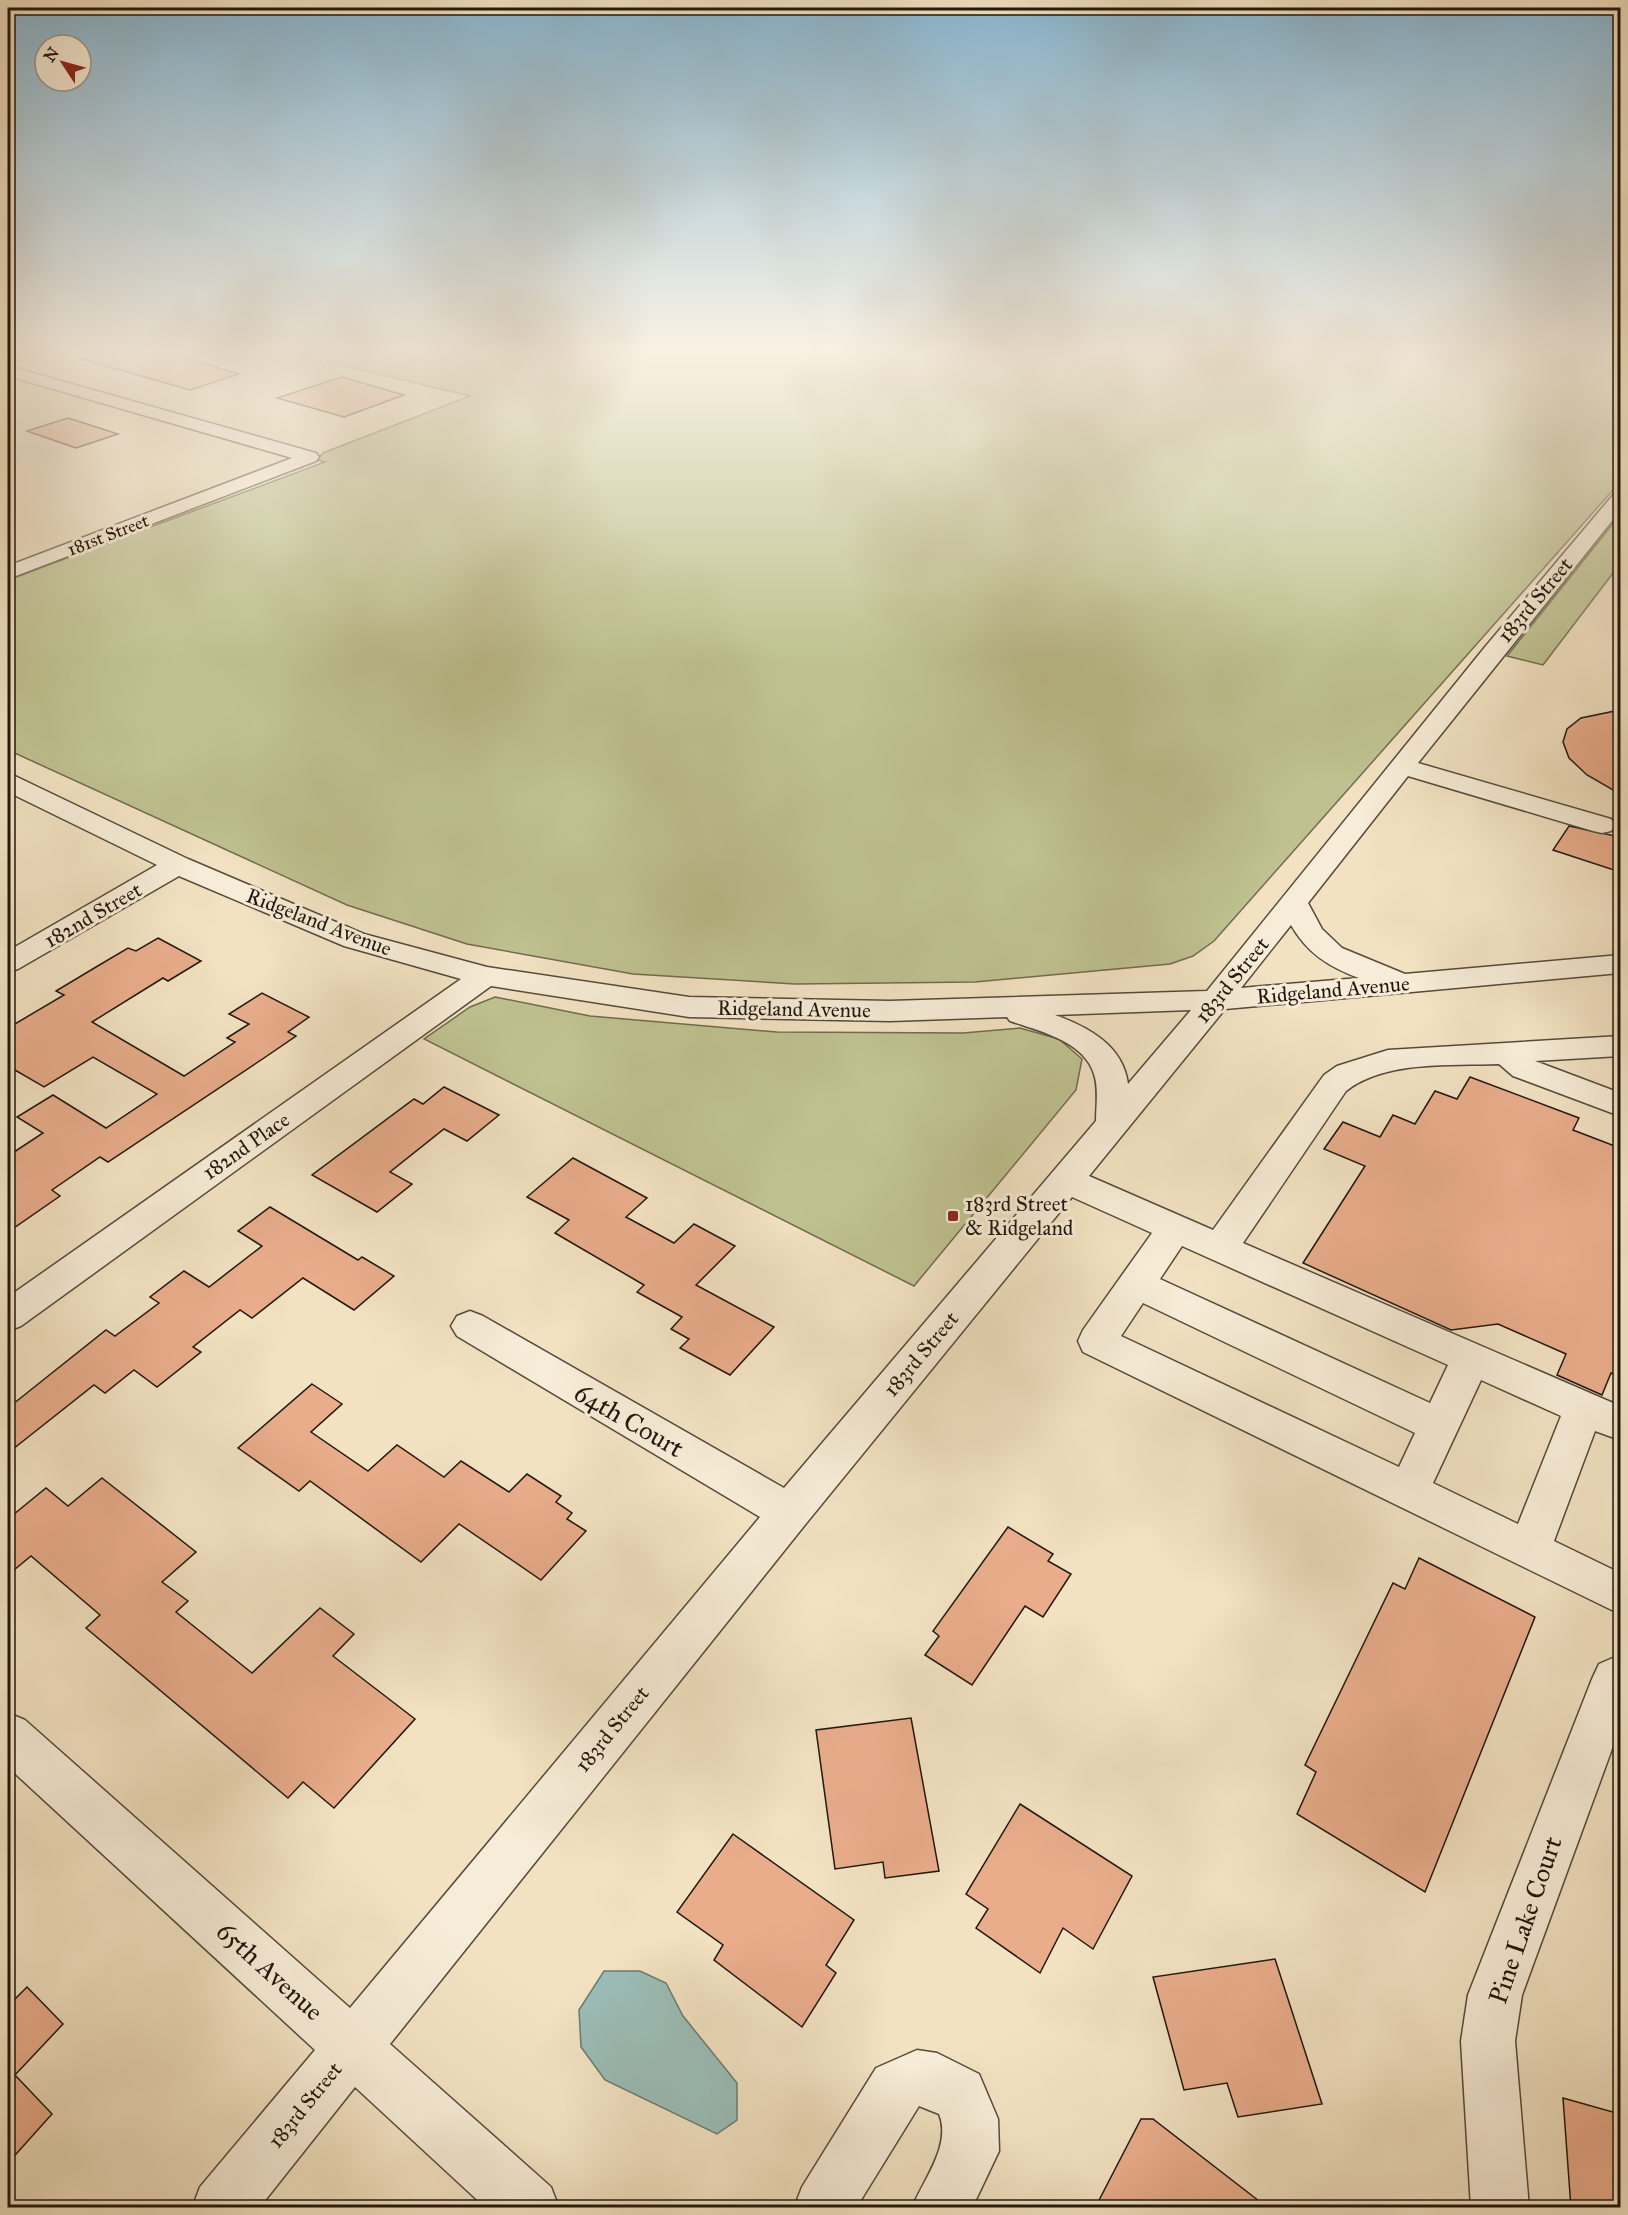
<svg xmlns="http://www.w3.org/2000/svg" width="1628" height="2215" viewBox="0 0 1628 2215" font-family="'IM FELL Great Primer',serif">
	<style>
		.green { fill: #bfc290; stroke: #706c4f; stroke-width: 1.5 }
		.water { fill: #9bbdb7; stroke: #6a7b73; stroke-width: 1.5 }
		.building { fill: #e9ad8c; stroke: #21170e; stroke-width: 1.5 }
		.lines { fill: none; stroke-linecap: round; stroke-linejoin: round }
		.minor-casing { stroke: #554a3b; stroke-width: 3 }
		.minor { fill: #f7ecd7; fill-rule: evenodd }
		.poi-dot { fill: #8f2418; stroke: #f7ecd7; stroke-width: 2 }
		.labels { text-anchor: middle; stroke-width: 6; stroke-linejoin: round; paint-order: stroke }
		.far-street-label { font-size: 18px; fill: #21170e; stroke: #f7ecd7 }
		.street-label { font-size: 21px; fill: #21170e; stroke: #f7ecd7 }
		.poi-label { font-size: 21px; fill: #21170e; stroke: #f7ecd7; text-anchor: start }
		.near-street-label { font-size: 26px; fill: #21170e; stroke: #f7ecd7 }
	</style>
	<rect width="100%" height="100%" fill="#f2e2c2"/>
	<filter id="stains"><feTurbulence type="fractalNoise" baseFrequency=".00333" numOctaves="4"/><feColorMatrix values="0 0 0 0 .2 0 0 0 0 .09 0 0 0 0 .02 0 0 0 .5 -.17"/></filter>
	<radialGradient id="worn" r=".72"><stop offset=".6" stop-color="#630" stop-opacity="0"/><stop offset="1" stop-color="#630" stop-opacity=".3"/></radialGradient>
	<g class="green">
		<polygon points="328,350 1620,350 1620,482 1214,941 1193,956 1170,964 975,982 795,984 633,974 467,944 347,905 8,750 8,580 325,462 317,460 323,453 470,396 327,362"/>
		<polygon points="1620,515 1620,564 1543,665 1507,656"/>
		<polygon points="495,997 590,1016 777,1032 963,1033 1020,1028 1059,1039 1082,1059 1076,1090 914,1286 424,1039 470,1007"/>
	</g>
	<polygon class="water" points="604,1971 640,1971 666,1983 683,2016 737,2083 737,2120 717,2134 605,2080 581,2047 579,2010"/>
	<g class="building">
		<polygon points="78,350 161,350 239,374 190,390 77,358"/>
		<polygon points="342,377 404,395 344,417 277,398"/>
		<polygon points="68,418 118,434 76,448 27,431"/>
		<polygon points="1620,710 1620,794 1587,775 1569,758 1563,742 1567,729 1581,718"/>
		<polygon points="1569,826 1620,837 1620,872 1553,850"/>
		<polygon points="158,938 201,961 168,981 163,978 92,1022 184,1076 235,1042 227,1038 249,1024 229,1014 262,993 309,1017 288,1032 296,1036 264,1058 108,1162 100,1157 52,1190 60,1196 8,1232 8,1156 43,1133 17,1117 53,1095 106,1128 157,1094 93,1057 44,1087 8,1066 8,1028 64,995 56,991 96,967 128,948 136,951"/>
		<polygon points="1470,1077 1579,1118 1573,1130 1620,1148 1620,1377 1611,1373 1602,1395 1557,1375 1566,1354 1498,1324 1451,1330 1303,1263 1365,1166 1324,1149 1343,1122 1380,1137 1393,1115 1415,1124 1435,1091 1457,1099"/>
		<polygon points="444,1087 499,1115 467,1141 444,1129 390,1172 412,1184 377,1212 312,1175 414,1099 423,1104"/>
		<polygon points="573,1158 647,1198 626,1217 674,1243 694,1224 735,1246 696,1285 774,1327 730,1375 680,1348 689,1339 671,1329 682,1317 637,1292 644,1285 555,1233 569,1220 527,1197"/>
		<polygon points="270,1207 358,1260 362,1257 394,1276 354,1310 303,1278 252,1318 240,1310 193,1347 201,1352 157,1387 134,1370 105,1393 94,1385 8,1453 8,1408 106,1330 115,1336 159,1303 150,1297 184,1271 209,1287 262,1246 238,1231"/>
		<polygon points="312,1384 342,1404 311,1432 368,1471 397,1445 444,1477 461,1461 509,1492 527,1474 561,1496 556,1502 572,1513 567,1519 586,1531 541,1580 459,1524 421,1562 310,1481 299,1491 238,1448"/>
		<polygon points="102,1478 196,1552 162,1582 188,1601 176,1612 252,1673 320,1608 354,1634 333,1656 415,1719 334,1808 303,1782 288,1798 86,1628 100,1615 31,1556 8,1575 8,1519 46,1488 68,1506"/>
		<polygon points="1008,1527 1053,1554 1048,1561 1071,1574 1043,1617 1025,1606 972,1685 925,1655 939,1636 933,1631"/>
		<polygon points="1419,1558 1535,1617 1425,1892 1297,1814 1316,1772 1305,1765 1393,1583 1405,1589"/>
		<polygon points="911,1718 939,1871 885,1878 883,1862 835,1869 816,1730"/>
		<polygon points="1020,1804 1132,1876 1093,1949 1063,1928 1040,1973 976,1928 988,1909 966,1894"/>
		<polygon points="733,1834 854,1920 826,1965 836,1973 802,2027 714,1960 723,1945 677,1912"/>
		<polygon points="1275,1959 1322,2104 1238,2117 1227,2083 1184,2090 1153,1977"/>
		<polygon points="27,1987 63,2024 15,2075 52,2114 8,2163 8,2006"/>
		<polygon points="1563,2098 1620,2114 1620,2208 1571,2208"/>
		<polygon points="1141,2119 1153,2119 1268,2208 1095,2208"/>
	</g>
	<g class="lines">
		<defs>
			<g id="minor">
				<polygon points="8,366 316,453 319,457 316,461 8,579 8,566 292,458 8,376"/>
				<path d="M 1620,493 L 1620,511 L 1418,763 L 1611,819 L 1615,825 L 1611,831 L 1602,833 L 1593,831 L 1408,776 L 1308,903 L 1322,929 L 1342,948 L 1405,974 L 1620,955 L 1620,973 L 1225,1009 L 1089,1176 L 1213,1230 L 1324,1075 L 1337,1066 L 1388,1050 L 1620,1036 L 1620,1056 L 1535,1061 L 1620,1093 L 1620,1116 L 1513,1076 L 1499,1064 C 1452,1066 1385,1060 1346,1091 L 1243,1243 L 1620,1406 L 1620,1440 L 1595,1431 L 1554,1541 L 1620,1573 L 1620,1614 L 1083,1352 L 1078,1341 L 1083,1330 L 1152,1233 L 1072,1197 L 804,1526 L 390,2044 L 551,2187 L 559,2208 L 486,2208 L 355,2087 L 259,2208 L 192,2208 L 200,2187 L 315,2050 L 8,1767 L 8,1713 L 25,1720 L 350,2008 L 760,1517 L 457,1336 L 451,1326 L 457,1316 L 470,1311 L 483,1316 L 784,1488 L 1096,1121 C 1096,1106 1099,1089 1094,1074 C 1084,1041 1039,1031 1010,1021 L 1007,1017 L 890,1021 L 689,1017 L 491,986 L 21,1326 L 8,1331 L 8,1297 L 461,979 L 344,946 L 179,876 L 18,969 L 8,972 L 8,951 L 157,865 L 8,792 L 8,774 L 17,777 L 188,859 L 364,934 L 487,967 L 689,997 L 890,1001 L 1207,991 L 1485,647 L 1613,495 ZM 1291,925 C 1307,953 1329,967 1359,978 L 1241,988 ZM 1191,1010 L 1128,1084 C 1123,1045 1088,1027 1055,1015 ZM 1182,1246 L 1448,1365 L 1430,1403 L 1160,1279 ZM 1143,1303 L 1415,1433 L 1399,1467 L 1121,1336 ZM 1481,1380 L 1561,1416 L 1518,1524 L 1433,1483 Z"/>
				<polygon points="1615,1657 1620,1659 1620,1727 1522,1995 1515,2041 1529,2208 1471,2208 1461,2041 1468,1995 1592,1679 1599,1664"/>
				<path d="M 917,2050 L 937,2053 L 979,2074 L 998,2119 L 999,2151 L 972,2208 L 912,2208 C 923,2180 952,2145 939,2114 L 919,2106 L 856,2208 L 794,2208 L 802,2187 L 876,2068 Z"/>
			</g>
		</defs>
		<use href="#minor" class="minor-casing"/>
		<use href="#minor" class="minor"/>
	</g>
	<linearGradient id="sky" x2="0" y2="1"><stop stop-color="#89b8d4"/><stop offset="0.53" stop-color="#f9f2e4"/><stop offset="1" stop-color="#f9f2e4" stop-opacity="0"/></linearGradient>
	<rect width="1628" height="660" fill="url(#sky)"/>
	<rect class="poi-dot" x="947" y="1210" width="12" height="12" rx="3"/>
	<g class="labels">
		<g class="far-street-label">
			<text transform="translate(108 535) rotate(-21)" y="6">181st Street</text>
		</g>
		<g class="street-label">
			<text transform="translate(1535 600) rotate(-50)" y="7">183rd Street</text>
			<text transform="translate(93 915) rotate(-30)" y="7">182nd Street</text>
			<text transform="translate(319 922) rotate(21)" y="7">Ridgeland Avenue</text>
			<text transform="translate(1232 980) rotate(-51)" y="7">183rd Street</text>
			<text transform="translate(1333 990) rotate(-5)" y="7">Ridgeland Avenue</text>
			<text transform="translate(794 1009) rotate(1)" y="7">Ridgeland Avenue</text>
			<text transform="translate(246 1146) rotate(-35)" y="7">182nd Place</text>
			<text transform="translate(921 1354) rotate(-50)" y="7">183rd Street</text>
			<text transform="translate(612 1729) rotate(-51)" y="7">183rd Street</text>
			<text transform="translate(305 2105) rotate(-51)" y="7">183rd Street</text>
		</g>
		<g class="poi-label">
			<text x="965" y="1211">183rd Street<tspan x="965" dy="24">&amp; Ridgeland</tspan></text>
		</g>
		<g class="near-street-label">
			<text transform="translate(629 1420) rotate(30)" y="9">64th Court</text>
			<text transform="translate(1525 1920) rotate(-71)" y="9">Pine Lake Court</text>
			<text transform="translate(270 1971) rotate(42)" y="9">65th Avenue</text>
		</g>
	</g>
	<rect width="1628" height="2215" fill="none" stroke="#f2e2c2" stroke-width="30"/>
	<rect x="9" y="9" width="1610" height="2197" fill="none" stroke="#21170e" stroke-width="3"/>
	<rect x="15" y="15" width="1598" height="2185" fill="none" stroke="#21170e" stroke-width="1.5"/>
	<g transform="translate(63 63) rotate(306)"><circle r="28" fill="#f7ecd7" stroke="#a19787" stroke-width="1.5"/>
	<path d="M0-4.5L10 22L0 15L-10 22Z" fill="#8f2418"/>
	<text y="-9" font-size="16" font-weight="bold" text-anchor="middle" fill="#21170e">N</text>
	</g>
	<rect width="100%" height="100%" filter="url(#stains)"/>
	<rect width="100%" height="100%" fill="url(#worn)"/>
</svg>
